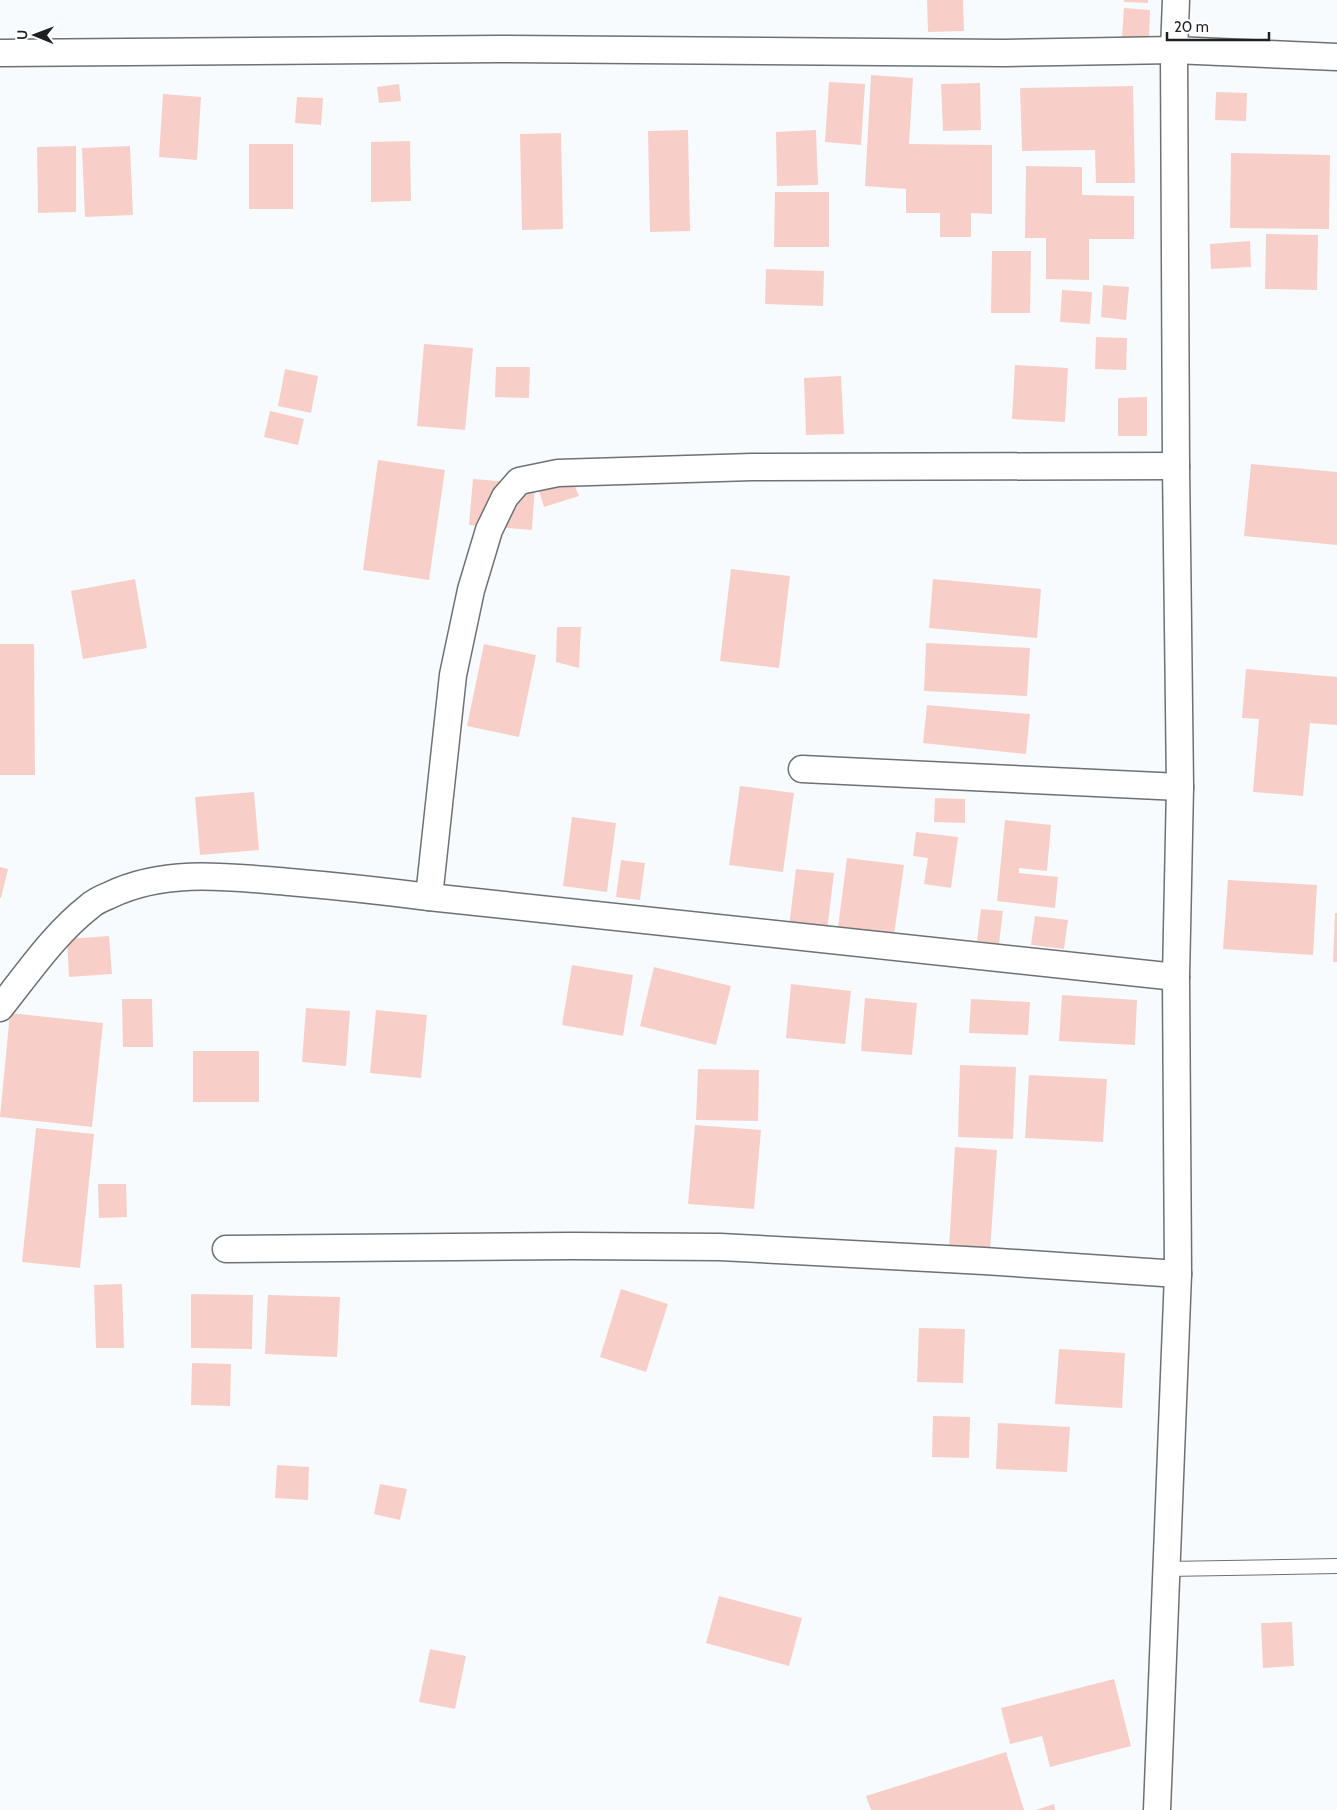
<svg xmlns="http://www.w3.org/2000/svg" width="1337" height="1810" viewBox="0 0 1337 1810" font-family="Cabin,sans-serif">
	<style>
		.building { fill: #f7cfc8 }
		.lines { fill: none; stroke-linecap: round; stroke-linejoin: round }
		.service-casing { stroke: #6d7174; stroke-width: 16 }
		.minor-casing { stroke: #6d7174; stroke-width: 29 }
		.service { stroke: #fff; stroke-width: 14 }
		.minor { stroke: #fff; stroke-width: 26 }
	</style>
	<rect width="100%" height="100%" fill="#f8fbfe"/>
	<g class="building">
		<polygon points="927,0 963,0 964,31 928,32"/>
		<polygon points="1124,0 1148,0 1148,3 1124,2"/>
		<polygon points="1124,8 1150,10 1149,38 1122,37"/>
		<polygon points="871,75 913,78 909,144 992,145 992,214 971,213 971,237 940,237 940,213 906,213 906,189 865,186"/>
		<polygon points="829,82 865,84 861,145 825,142"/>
		<polygon points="980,83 981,130 943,131 941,84"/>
		<polygon points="399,84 401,101 379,103 377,87"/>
		<polygon points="1133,86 1135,183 1096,183 1095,150 1022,151 1020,88"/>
		<polygon points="1216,92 1247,93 1246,121 1215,120"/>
		<polygon points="163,94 201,97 197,160 159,157"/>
		<polygon points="297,97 323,98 321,125 295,123"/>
		<polygon points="688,130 690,231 650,232 648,131"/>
		<polygon points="816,130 818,185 777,186 776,132"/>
		<polygon points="561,133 563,229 522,230 520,134"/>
		<polygon points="410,141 411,201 371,202 371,142"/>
		<rect x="249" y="144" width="44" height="65"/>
		<polygon points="76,146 76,212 38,213 37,147"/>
		<polygon points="130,146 133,215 85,217 82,148"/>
		<polygon points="1231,153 1330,155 1329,229 1230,228"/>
		<polygon points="1026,166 1082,167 1082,195 1134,196 1134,239 1089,239 1089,280 1046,279 1046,238 1025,238"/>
		<polygon points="775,192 829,192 829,247 774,247"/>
		<polygon points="1266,234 1318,235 1317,290 1265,289"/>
		<polygon points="1250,241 1251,267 1211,269 1210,244"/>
		<polygon points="992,251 1031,251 1030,313 991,313"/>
		<polygon points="766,269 824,271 823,306 765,304"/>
		<polygon points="1103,285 1129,287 1126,320 1101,317"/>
		<polygon points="1062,290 1092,292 1090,324 1060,322"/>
		<polygon points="1096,337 1127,338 1126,370 1095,369"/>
		<polygon points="424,344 473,348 465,430 417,426"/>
		<polygon points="1015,365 1068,368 1065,422 1012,419"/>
		<polygon points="496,367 530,367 529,398 495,397"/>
		<polygon points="285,369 318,376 311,413 278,406"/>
		<polygon points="841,376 844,434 806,435 804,378"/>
		<polygon points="1147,397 1147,436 1118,436 1118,398"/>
		<polygon points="270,411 304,419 298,445 264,437"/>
		<polygon points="378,460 445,470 429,580 363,570"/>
		<polygon points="564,460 579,496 544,507 533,472"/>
		<polygon points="1251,464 1337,472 1337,545 1244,536"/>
		<polygon points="473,479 535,484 532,530 469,525"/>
		<polygon points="731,569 790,576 779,668 720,661"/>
		<polygon points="135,579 147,648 83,659 71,591"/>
		<polygon points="933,579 1041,589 1037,638 929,628"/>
		<polygon points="557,627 581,627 579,668 556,662"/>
		<polygon points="926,643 1030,648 1027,696 924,691"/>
		<polygon points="0,644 34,644 35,775 0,775"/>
		<polygon points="484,644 536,655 519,737 467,726"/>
		<polygon points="1246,669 1337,677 1337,725 1310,723 1303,796 1253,792 1259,719 1242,718"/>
		<polygon points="927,705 1030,714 1026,754 923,743"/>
		<polygon points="740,786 794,793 783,872 729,865"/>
		<polygon points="254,792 259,850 200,855 195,797"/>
		<polygon points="935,798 965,799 965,823 934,822"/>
		<polygon points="572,817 616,823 607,892 563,886"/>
		<polygon points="1005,820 1051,825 1047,871 1019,868 1019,873 1058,877 1055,908 997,901"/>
		<polygon points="916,832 958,837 951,888 924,884 928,858 913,856"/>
		<polygon points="847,858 904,865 894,935 838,927"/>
		<polygon points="621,860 645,863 640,900 616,897"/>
		<polygon points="0,867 8,869 1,898 0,898"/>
		<polygon points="796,869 834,873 827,931 789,927"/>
		<polygon points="1228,880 1317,885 1313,955 1223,949"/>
		<polygon points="981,909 1003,911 999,944 977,941"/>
		<polygon points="1335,913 1337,913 1337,962 1333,962"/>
		<polygon points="1035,916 1068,920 1064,949 1031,945"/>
		<polygon points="109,936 112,974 69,977 67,939"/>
		<polygon points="572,965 633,975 623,1036 562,1025"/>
		<polygon points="654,967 731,986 716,1045 640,1026"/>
		<polygon points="791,984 851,991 845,1044 786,1038"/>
		<polygon points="1062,995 1137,1000 1135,1045 1059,1041"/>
		<polygon points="865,998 917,1003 912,1055 861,1051"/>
		<polygon points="122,999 152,999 153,1047 123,1047"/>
		<polygon points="971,999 1030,1002 1028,1035 969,1033"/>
		<polygon points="306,1008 350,1011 346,1066 302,1062"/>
		<polygon points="376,1010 427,1015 421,1078 370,1073"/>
		<polygon points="10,1013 103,1023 92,1127 0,1117"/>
		<rect x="193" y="1051" width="66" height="51"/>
		<polygon points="960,1065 1016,1067 1013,1139 958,1137"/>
		<polygon points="698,1069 759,1070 758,1121 696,1120"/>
		<polygon points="1029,1075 1107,1079 1103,1142 1025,1138"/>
		<polygon points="695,1125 761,1130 754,1209 688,1204"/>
		<polygon points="36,1128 94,1134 80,1268 22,1262"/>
		<polygon points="955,1147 997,1150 990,1251 949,1248"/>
		<polygon points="98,1184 126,1184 127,1217 99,1218"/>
		<polygon points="122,1284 124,1348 96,1348 94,1285"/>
		<polygon points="621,1289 668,1304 646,1372 600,1357"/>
		<polygon points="191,1294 253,1295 252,1349 191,1348"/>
		<polygon points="268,1295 340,1297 337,1357 265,1354"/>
		<polygon points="919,1328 965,1329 963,1383 917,1382"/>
		<polygon points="1059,1349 1125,1353 1122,1408 1055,1404"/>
		<polygon points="192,1363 231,1364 230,1406 191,1405"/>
		<polygon points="933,1416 970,1417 969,1458 932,1457"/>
		<polygon points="998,1423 1070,1427 1067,1472 996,1469"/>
		<polygon points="277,1465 309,1467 308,1500 275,1498"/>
		<polygon points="380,1484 407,1489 400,1520 374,1514"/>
		<polygon points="719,1596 802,1618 789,1666 706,1643"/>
		<polygon points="1292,1622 1294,1666 1263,1668 1261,1623"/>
		<polygon points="430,1649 466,1656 455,1709 419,1702"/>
		<polygon points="1114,1679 1131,1746 1050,1767 1042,1736 1010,1744 1001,1708"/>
		<polygon points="1006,1752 1024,1810 871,1810 866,1796"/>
		<polygon points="1054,1804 1055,1810 1036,1810"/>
	</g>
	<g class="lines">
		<defs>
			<polyline id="service" points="1166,1569 1337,1566"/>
			<g id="minor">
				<polyline points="0,53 498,49 1004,53 1174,50 1337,57"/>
				<polyline points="802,769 1180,787"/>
				<polyline points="429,897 453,675 471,590 489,530 505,497 519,481 558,473 752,467 1176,466"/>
				<path d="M 0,1008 C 28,973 54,934 90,906 C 95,901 103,898 110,895 C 166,868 230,877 289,882 C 336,886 382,891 429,897 L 1176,977"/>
				<polyline points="226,1249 572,1246 720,1247 984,1261 1178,1274"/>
				<polyline points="1157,1810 1178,1274 1176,977 1180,787 1176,466 1174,50 1176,0"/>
			</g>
		</defs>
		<use href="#service" class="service-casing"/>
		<use href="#minor" class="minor-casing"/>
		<use href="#service" class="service"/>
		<use href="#minor" class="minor"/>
	</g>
	<g transform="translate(35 35) rotate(271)" stroke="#ffffff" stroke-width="4" paint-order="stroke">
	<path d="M0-4L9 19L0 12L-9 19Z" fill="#1f2022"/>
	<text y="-8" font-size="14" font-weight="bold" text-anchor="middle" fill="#1f2022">U</text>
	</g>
	<path d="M1167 32v8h102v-8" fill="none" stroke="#1f2022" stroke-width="2.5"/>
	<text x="1174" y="32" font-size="15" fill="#1f2022" stroke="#ffffff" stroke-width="4" paint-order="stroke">20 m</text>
</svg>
